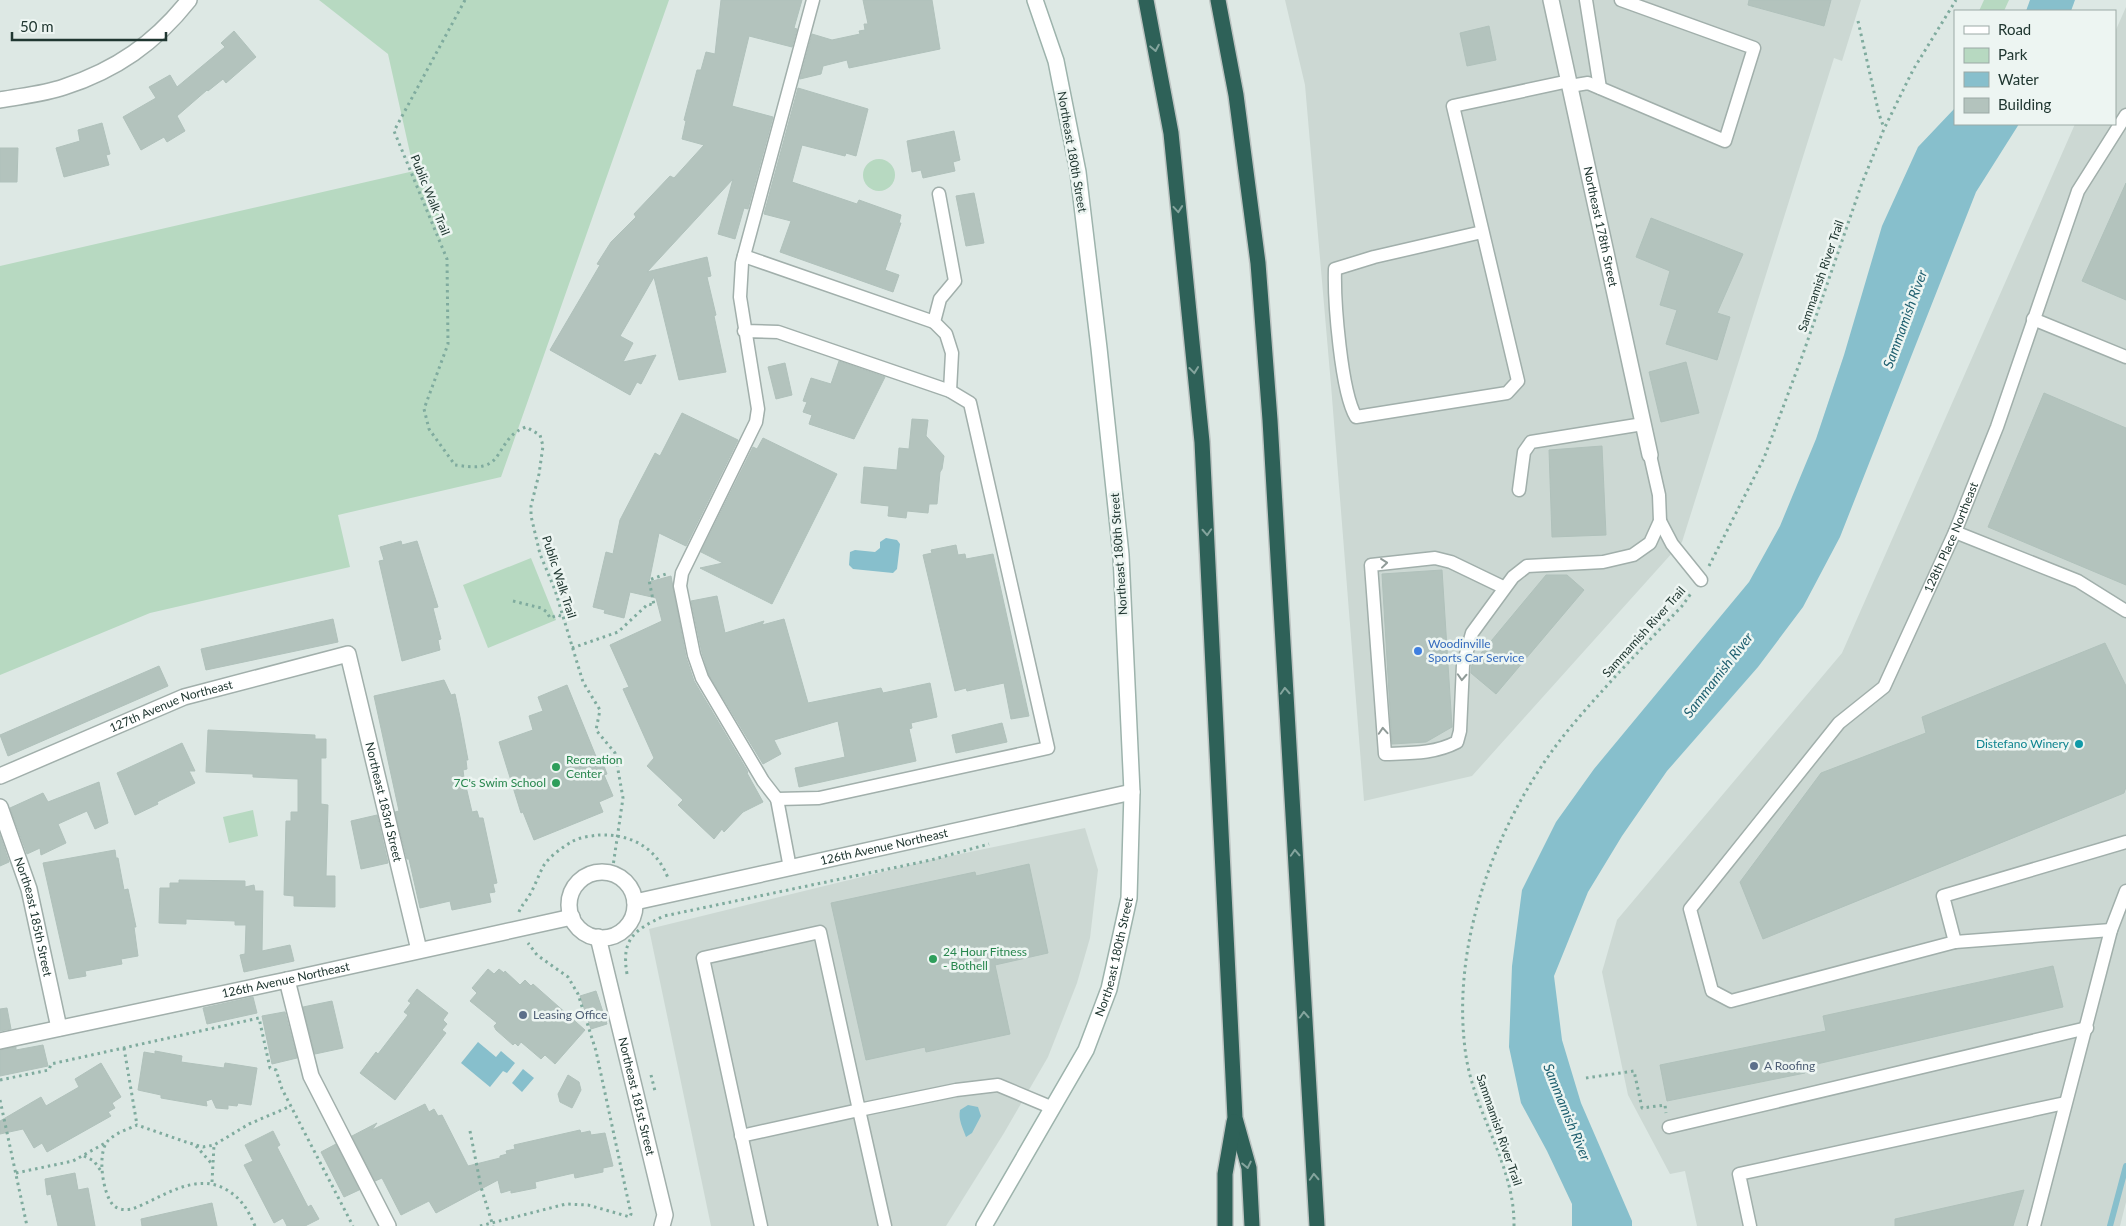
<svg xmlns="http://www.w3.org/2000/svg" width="2126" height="1226" viewBox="0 0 2126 1226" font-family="Lato,sans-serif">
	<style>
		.built { fill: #ccd8d3 }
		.green { fill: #b7d9c1 }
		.water { fill: #87bfcc }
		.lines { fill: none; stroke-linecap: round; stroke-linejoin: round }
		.stream { stroke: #87bfcc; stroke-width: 6 }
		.building { fill: #b3c3bd; stroke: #b0c1bb }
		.lane-casing { stroke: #a1afab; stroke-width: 15 }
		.street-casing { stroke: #a1afab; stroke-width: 18 }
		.secondary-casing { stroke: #9db3ac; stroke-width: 18 }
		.highway-casing { stroke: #bcc3c1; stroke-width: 18 }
		.path { stroke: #7fab9e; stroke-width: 3; stroke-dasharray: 2.5 4; stroke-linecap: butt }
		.lane { stroke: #fff; stroke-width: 12 }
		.street { stroke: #fff; stroke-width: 15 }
		.secondary { stroke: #fff; stroke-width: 15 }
		.highway { stroke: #2e6158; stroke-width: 15 }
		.oneway { stroke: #84a49d }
		.oneway2 { stroke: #909b98 }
		.shop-dot { fill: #3f7fe0; stroke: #edf5f2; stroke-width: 2 }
		.culture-dot { fill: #0f9aa8; stroke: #edf5f2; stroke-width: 2 }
		.leisure-dot { fill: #2e9e5b; stroke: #edf5f2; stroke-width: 2 }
		.service-dot { fill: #5c6f8a; stroke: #edf5f2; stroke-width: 2 }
		.labels { text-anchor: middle; stroke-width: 5; stroke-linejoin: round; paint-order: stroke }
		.street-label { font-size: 12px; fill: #203731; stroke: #edf5f2 }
		.shop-label { font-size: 12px; fill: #366cbe; stroke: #edf5f2; text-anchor: start }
		.culture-label { font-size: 12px; fill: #0d838f; stroke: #edf5f2; text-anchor: end }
		.leisure-label { font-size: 12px; fill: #27864d; stroke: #edf5f2; text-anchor: start }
		.service-label { font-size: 12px; fill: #4e5e75; stroke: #edf5f2; text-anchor: start }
		.water-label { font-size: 14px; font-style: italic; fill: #1e5f6f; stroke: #edf5f2 }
	</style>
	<rect width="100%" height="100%" fill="#dde8e4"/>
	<g class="built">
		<polygon points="1285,0 1861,0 1842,61 1834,58 1682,542 1472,776 1364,801 1331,385 1305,85"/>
		<polygon points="2126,7 2126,1202 2120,1226 1697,1226 1685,1171 1670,1174 1628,1095 1602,972 1617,920 1842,653 2075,124 2115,124 2115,32"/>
		<polygon points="1085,828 1098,870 1090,938 1077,983 1048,1057 1004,1133 946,1226 711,1226 649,929 931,860"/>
	</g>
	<g class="green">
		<polygon points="319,0 669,0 501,477 338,515 350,567 150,613 0,675 0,266 414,171 388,54"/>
		<polygon points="1984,0 2009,0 2004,11 1979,11"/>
		<circle cx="879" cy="175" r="16"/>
		<polygon points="531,558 556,620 488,648 463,585"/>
		<polygon points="253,810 258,836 229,843 223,817"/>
	</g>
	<g class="water">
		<polygon points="2030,0 2075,0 2071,11 2026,11"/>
		<polygon points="1955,108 1955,124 2019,124 1976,192 1840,537 1803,607 1758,667 1667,771 1622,836 1588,892 1554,976 1562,1040 1581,1103 1632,1221 1632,1226 1572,1226 1572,1204 1547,1151 1521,1103 1509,1047 1512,966 1522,890 1556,822 1594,769 1749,582 1780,526 1816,439 1844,355 1882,226 1918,147"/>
		<polygon points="886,538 897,540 900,544 897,569 893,573 853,569 849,565 850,552 855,550 875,552 880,548 880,542"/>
		<polygon points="478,1042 496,1057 501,1051 515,1063 507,1073 503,1071 490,1087 461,1063"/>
		<polygon points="523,1069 534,1078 522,1092 512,1083"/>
		<path d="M 968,1105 L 978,1107 L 981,1116 L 972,1133 L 966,1137 C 963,1128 958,1120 960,1110 Z"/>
	</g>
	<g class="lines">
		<polyline class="stream" points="2110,1226 2126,1166"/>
	</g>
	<g class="building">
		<polygon points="721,0 802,0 794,28 797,29 792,47 749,36 732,106 773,117 748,209 744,208 735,239 718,234 733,179 647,272 707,257 711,276 707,277 716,315 714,316 726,372 679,380 654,277 620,336 633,343 623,362 656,355 641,384 637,382 630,395 550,350 600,265 597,264 611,242 636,217 634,214 670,176 674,178 704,145 682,139 686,121 684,120 697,70 701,70 706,52 715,54"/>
		<polygon points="863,0 932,0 940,49 849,68 847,60 823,66 821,74 800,79 812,34 832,40 860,34 859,31 865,30 864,24 868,24"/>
		<polygon points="1749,0 1831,0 1824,26 1748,5"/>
		<polygon points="1489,26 1496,60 1467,66 1460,33"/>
		<polygon points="234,31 256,57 226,83 223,79 208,91 207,90 177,116 185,131 167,142 164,137 141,150 123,117 156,98 149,87 170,75 177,87 225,47 221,43"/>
		<polygon points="798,88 868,109 856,156 846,153 845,156 802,145 792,182 857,204 859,200 901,215 899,223 901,223 885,270 899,275 893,292 780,252 791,221 764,214"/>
		<polygon points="102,123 110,154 106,155 109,165 64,177 56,148 80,141 78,130"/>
		<polygon points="954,131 960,160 953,162 955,171 923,178 921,170 912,172 907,141"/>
		<polygon points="0,148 18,148 17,182 0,182"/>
		<polygon points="2126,183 2126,300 2082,281"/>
		<polygon points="974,193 984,243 966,246 956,196"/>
		<polygon points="1651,218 1743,254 1717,313 1730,317 1717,360 1666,344 1677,310 1660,305 1670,271 1636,257"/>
		<polygon points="839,361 885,377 854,439 809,424 812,415 803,412 807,402 803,401 811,378 831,384"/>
		<polygon points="1686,362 1699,413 1661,422 1649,372"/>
		<polygon points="785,363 792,395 776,399 768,367"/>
		<polygon points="2044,393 2126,428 2126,585 1988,527"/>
		<polygon points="682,413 738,440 686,546 659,533 649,582 671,576 686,657 694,681 748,772 747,773 763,802 743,812 724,832 722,829 714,839 678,805 683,800 647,766 654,758 623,689 629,687 610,645 662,621 656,598 630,592 624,618 604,613 605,610 593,607 606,552 613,554 620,520 655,453 660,456"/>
		<polygon points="912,419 928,420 926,436 944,456 942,469 940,472 937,504 929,504 928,513 907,511 906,518 888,516 889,506 861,503 864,467 897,470 899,448 909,449"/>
		<polygon points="763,438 837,474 772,604 700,568 723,563 701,552 753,447 757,449"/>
		<polygon points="1602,446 1606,535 1552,537 1549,450"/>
		<polygon points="401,541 402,545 417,541 438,607 433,608 441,639 438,640 440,650 402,661 379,561 384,560 380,547"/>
		<polygon points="956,545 958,555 965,554 966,559 993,554 1029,716 1011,719 1004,683 967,691 966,688 955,691 923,555 932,553 931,550"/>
		<polygon points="1442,570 1452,727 1426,742 1392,744 1382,574"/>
		<polygon points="1546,575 1567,575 1584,590 1496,694 1471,673 1472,664"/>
		<polygon points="717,596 725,633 764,621 762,625 784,619 808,703 881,688 883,693 930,683 937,717 911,723 912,728 909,729 916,761 799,787 795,768 845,757 838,721 774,740 781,754 763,764 709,675 702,653 691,601"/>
		<polygon points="333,619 338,642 206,670 201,649"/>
		<polygon points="2105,643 2126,686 2126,787 2124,793 1763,939 1740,882 1821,773 1926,733 1922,717"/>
		<polygon points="159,666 168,686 8,756 0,735"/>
		<polygon points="444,680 451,695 455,694 460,717 468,760 466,760 467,769 463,770 464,778 472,812 477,811 479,818 483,818 497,883 493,884 495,892 489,893 491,902 452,910 450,901 420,908 409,859 407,859 395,812 399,811 374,696"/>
		<polygon points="567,685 597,759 601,758 607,774 604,775 613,796 599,802 603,812 534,840 523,812 521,813 499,742 533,730 529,716 543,711 538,697"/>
		<polygon points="1002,723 1007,742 956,753 952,735"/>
		<polygon points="208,730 315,735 315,739 326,739 326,758 321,758 321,804 328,805 326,876 335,876 335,907 294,906 294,896 284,895 286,821 291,821 291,812 298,812 298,779 253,777 253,774 206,772"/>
		<polygon points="182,743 195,771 189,771 195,783 157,802 158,804 135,815 117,773"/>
		<polygon points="99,782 108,823 95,829 87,811 58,824 66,843 41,855 40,848 27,854 10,808 43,793 48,802"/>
		<polygon points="377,815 388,863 361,869 351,821"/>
		<polygon points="0,835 9,862 0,866"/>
		<polygon points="115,850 116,858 118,858 124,890 128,889 136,927 134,927 138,956 121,959 122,964 85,971 86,976 69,979 43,863"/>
		<polygon points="1029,864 1048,953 995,965 1010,1034 926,1052 925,1047 866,1060 831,903 975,872 976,876"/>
		<polygon points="179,880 245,881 245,887 254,885 255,891 263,891 262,951 290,945 294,961 244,972 240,955 245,954 246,925 235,925 235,921 186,919 186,924 159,923 160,888 170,888 170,883 179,883"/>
		<polygon points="2053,966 2063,1007 1804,1067 1805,1073 1667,1101 1660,1065 1826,1031 1823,1016"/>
		<polygon points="488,969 494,974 499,969 504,973 505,971 520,985 525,980 531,986 533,984 585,1030 555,1064 545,1055 541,1059 521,1042 518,1046 515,1043 513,1045 496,1030 494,1026 497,1023 470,1001 477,993 472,988"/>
		<polygon points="417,989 448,1013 443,1020 447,1024 442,1030 446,1033 395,1100 360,1073 376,1052 378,1054 408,1015 404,1012 411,1003 408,1001"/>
		<polygon points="596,991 607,1024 591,1029 580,996"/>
		<polygon points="253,997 257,1013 207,1024 203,1008"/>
		<polygon points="332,1001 343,1048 315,1054 303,1007"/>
		<polygon points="7,1008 11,1029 0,1031 0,1009"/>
		<polygon points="284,1012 285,1012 297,1058 272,1064 262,1016"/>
		<polygon points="43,1045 48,1066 0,1076 0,1050 16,1047 16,1050"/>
		<polygon points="155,1051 182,1056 181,1062 224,1068 225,1063 257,1068 251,1105 238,1103 237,1106 228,1105 228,1109 216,1108 212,1099 206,1101 207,1106 161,1098 161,1095 138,1090 144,1052 155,1054"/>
		<polygon points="101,1063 121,1097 112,1103 115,1108 108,1112 111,1116 47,1152 42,1143 34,1148 23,1129 0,1134 0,1121 41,1097 46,1106 79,1087 75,1079"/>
		<polygon points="568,1075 579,1082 581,1090 572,1108 560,1102 558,1094"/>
		<polygon points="425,1104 429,1112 434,1109 438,1116 442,1115 468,1166 500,1158 500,1156 507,1154 506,1151 515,1149 514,1145 580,1130 581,1133 590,1131 591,1135 605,1133 613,1166 603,1168 603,1172 575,1178 574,1173 535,1182 536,1188 511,1193 511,1190 501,1193 498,1180 436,1213 429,1201 401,1215 382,1178 375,1181 352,1136 377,1123 372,1130"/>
		<polygon points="273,1131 280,1145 277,1147 308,1207 311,1205 319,1219 305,1226 287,1226 283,1218 274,1223 244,1165 253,1161 245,1145"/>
		<polygon points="336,1144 359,1190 344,1197 321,1152"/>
		<polygon points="75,1173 78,1190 88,1188 95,1226 58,1226 51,1194 47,1195 45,1179"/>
		<polygon points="2024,1190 2013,1226 1895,1226 1895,1219"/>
		<polygon points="212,1203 217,1226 142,1226 141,1219"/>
	</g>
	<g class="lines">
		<defs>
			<g id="lane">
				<polyline points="1586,0 1600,88"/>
				<polyline points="1570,86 1588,83 1725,141 1754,48 1621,0"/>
				<polyline points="939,194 955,281 940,299 934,322 946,334 952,353 950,391"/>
				<path d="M 1482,232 L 1374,257 L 1335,269 C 1334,301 1341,392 1356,417 L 1507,393 L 1518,381 L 1453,106 L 1569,81"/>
				<polyline points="744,256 934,322"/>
				<polyline points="2033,319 2126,357"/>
				<polyline points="744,331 778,332 950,391 970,403 1048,748 819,798 777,799 763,781 702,678 694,655 680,586 682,573 756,422 758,409 740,297 742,263 813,0"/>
				<polyline points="1519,490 1524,452 1531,442 1643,424"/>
				<polyline points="1660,521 1672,544 1701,580"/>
				<polyline points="1955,532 2078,581 2126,611"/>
				<path d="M 1505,588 L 1451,562 L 1435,558 L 1371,565 L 1385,754 C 1410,753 1434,754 1457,742 L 1460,731 L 1463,665 L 1472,633 L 1513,577 L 1527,566 L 1603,562 L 1633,555 L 1650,543 L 1660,521 L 1659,495 L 1650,455"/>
				<polyline points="777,799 790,868"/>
				<polyline points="2111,930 1955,942 1943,896 2126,842"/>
				<path id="s1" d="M 1955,942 L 1731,1001 L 1712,991 L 1690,909 L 1839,723 L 1884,687 L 1955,532 L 1997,427 L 2078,191 L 2126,115"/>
				<polyline points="1669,1127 2087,1028"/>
				<polyline points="741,1136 859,1110 885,1226"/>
				<polyline points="761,1226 703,958 820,932 859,1110 956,1090 998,1085 1053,1108"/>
				<polyline points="1750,1226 1739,1174 2065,1103"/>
				<polyline points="2034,1226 2111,930 2126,891"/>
			</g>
			<g id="street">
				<path id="s2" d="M 1551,0 L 1650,455"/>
				<path d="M 0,100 C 21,96 44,94 64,87 C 116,70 155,43 189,0"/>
				<path id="s3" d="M 0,776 L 184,697 L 348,654 L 419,950"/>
				<path id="s4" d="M 0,807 L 29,889 L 59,1028"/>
				<circle cx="602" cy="905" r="33"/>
				<path id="s5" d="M 635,902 L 1132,792"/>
				<path id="s6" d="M 598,937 L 665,1215 L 662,1226"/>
				<polyline points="287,980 311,1076 388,1226"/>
				<path id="s7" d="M 0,1041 L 287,980 L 572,917"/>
			</g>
			<g id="secondary">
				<path id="s8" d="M 984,1226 L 1086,1050 L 1109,989 L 1129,898 L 1132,792 L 1121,555 L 1099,348 L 1078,172 L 1056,61 L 1035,0"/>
			</g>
			<g id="highway">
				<polyline points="1146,0 1171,133 1202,442 1235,1118 1249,1168 1252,1226"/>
				<polyline points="1218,0 1236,95 1258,263 1270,420 1317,1226"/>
				<polyline points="1225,1226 1225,1174 1234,1122"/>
			</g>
		</defs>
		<use href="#lane" class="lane-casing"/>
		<use href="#street" class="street-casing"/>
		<use href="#secondary" class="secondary-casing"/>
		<use href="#highway" class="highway-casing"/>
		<g class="path">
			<path d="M 465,0 L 394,131 L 447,259 L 448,344 L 424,409 L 429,429 L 455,465 C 463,466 475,468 483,466 C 503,462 500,436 526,427 L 540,435 L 543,446 L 539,474 L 531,506 L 531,516 L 540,554 L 555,590 L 583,682 L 600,710 L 596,730 L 615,753 L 623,798 L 612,873"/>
			<polyline points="1858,21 1879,114 1884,128"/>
			<polyline points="1709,566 1764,458 1803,354 1862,183 1884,129 1913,70 1956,0"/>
			<polyline points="513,601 541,608 547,612 550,618 558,615 563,617"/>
			<polyline points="572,648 618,632 648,604 654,605 649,580 666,574"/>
			<path d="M 519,912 C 521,906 524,904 527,899 C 534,889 538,876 544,865 C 550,856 564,846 573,841 C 581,837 591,836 599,835 C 631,834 656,847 668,878"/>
			<path d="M 627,974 C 621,939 634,930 664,916 L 931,860 L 989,844"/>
			<polyline points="124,1048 137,1125"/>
			<polyline points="651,1075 655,1091"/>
			<polyline points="1586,1078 1634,1071 1642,1108 1665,1105 1666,1113"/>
			<polyline points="0,1080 49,1070 51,1064 259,1018 270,1068 276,1070 282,1089 353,1226"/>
			<polyline points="0,1100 27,1226"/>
			<polyline points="470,1131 481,1187 493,1226"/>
			<polyline points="196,1146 212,1164"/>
			<polyline points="84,1156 94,1161 101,1171"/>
			<polyline points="16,1173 73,1161 107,1142"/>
			<polyline points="212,1182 214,1145"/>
			<path d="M 255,1226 C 248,1210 242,1199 227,1190 C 195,1171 162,1198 132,1209 C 125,1210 118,1210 113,1205 C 103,1194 97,1155 107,1142 C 113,1134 128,1129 137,1125 L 186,1142 L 203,1147 L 214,1145 L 249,1124 L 291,1106"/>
			<polyline points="480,1226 566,1204 588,1205 630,1217 631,1214 596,1051 578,994 568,977 537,955 528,943"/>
			<path d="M 1514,1226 C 1515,1166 1475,1115 1466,1056 C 1449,942 1498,816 1569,729 C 1605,686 1644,646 1682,606 L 1692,592"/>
		</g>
		<use href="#lane" class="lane"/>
		<use href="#street" class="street"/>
		<use href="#secondary" class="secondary"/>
		<use href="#highway" class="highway"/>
	</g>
	<defs><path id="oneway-chevron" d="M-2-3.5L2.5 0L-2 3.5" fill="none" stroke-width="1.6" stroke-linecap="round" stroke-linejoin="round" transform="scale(1.25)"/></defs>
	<g class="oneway">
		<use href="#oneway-chevron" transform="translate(1155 48) rotate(79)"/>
		<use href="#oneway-chevron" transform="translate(1178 209) rotate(85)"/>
		<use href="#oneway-chevron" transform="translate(1194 370) rotate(84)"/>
		<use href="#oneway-chevron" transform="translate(1207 532) rotate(87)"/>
		<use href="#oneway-chevron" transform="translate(1285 691) rotate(-93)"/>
		<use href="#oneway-chevron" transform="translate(1295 853) rotate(-93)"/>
		<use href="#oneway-chevron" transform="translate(1304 1015) rotate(-93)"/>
		<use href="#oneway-chevron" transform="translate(1247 1165) rotate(78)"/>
		<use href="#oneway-chevron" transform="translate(1314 1177) rotate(-93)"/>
	</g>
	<g class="oneway2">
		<use href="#oneway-chevron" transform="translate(1384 563) rotate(-6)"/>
		<use href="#oneway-chevron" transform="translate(1462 677) rotate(93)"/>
		<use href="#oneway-chevron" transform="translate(1383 731) rotate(-94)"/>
	</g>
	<circle class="shop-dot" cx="1418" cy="651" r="5"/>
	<circle class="culture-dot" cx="2079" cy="744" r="5"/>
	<g class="leisure-dot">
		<circle cx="556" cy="767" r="5"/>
		<circle cx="556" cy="783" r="5"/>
		<circle cx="933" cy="959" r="5"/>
	</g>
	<g class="service-dot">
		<circle cx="523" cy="1015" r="5"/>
		<circle cx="1754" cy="1066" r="5"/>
	</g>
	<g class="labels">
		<g class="street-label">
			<text transform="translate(1072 152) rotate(80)" y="4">Northeast 180th Street</text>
			<text transform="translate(430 195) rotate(68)" y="4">Public Walk Trail</text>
			<text dy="4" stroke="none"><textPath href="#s2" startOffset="232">Northeast 178th Street</textPath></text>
			<text transform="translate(1821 276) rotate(-71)" y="4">Sammamish River Trail</text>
			<text dy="4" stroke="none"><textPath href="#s1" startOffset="798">128th Place Northeast</textPath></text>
			<text transform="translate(1119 554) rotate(-94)" y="4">Northeast 180th Street</text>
			<text transform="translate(559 577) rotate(72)" y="4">Public Walk Trail</text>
			<text transform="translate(1644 632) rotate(-48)" y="4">Sammamish River Trail</text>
			<text dy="4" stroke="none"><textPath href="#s3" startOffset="185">127th Avenue Northeast</textPath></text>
			<text dy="4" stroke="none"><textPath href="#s3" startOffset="522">Northeast 183rd Street</textPath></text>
			<text dy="4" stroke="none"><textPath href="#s5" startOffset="255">126th Avenue Northeast</textPath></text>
			<text dy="4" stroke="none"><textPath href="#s4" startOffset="115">Northeast 185th Street</textPath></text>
			<text dy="4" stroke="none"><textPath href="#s8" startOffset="301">Northeast 180th Street</textPath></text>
			<text dy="4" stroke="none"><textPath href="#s7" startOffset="292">126th Avenue Northeast</textPath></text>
			<text dy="4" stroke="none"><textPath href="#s6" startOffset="164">Northeast 181st Street</textPath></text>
			<text transform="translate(1499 1130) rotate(71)" y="4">Sammamish River Trail</text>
		</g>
		<g class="shop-label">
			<text x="1428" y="648">Woodinville<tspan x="1428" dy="14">Sports Car Service</tspan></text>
		</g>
		<g class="culture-label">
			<text x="2069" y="748">Distefano Winery</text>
		</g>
		<g class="leisure-label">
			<text x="566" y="764">Recreation<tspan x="566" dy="14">Center</tspan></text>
			<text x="546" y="787" text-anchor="end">7C's Swim School</text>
			<text x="943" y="956">24 Hour Fitness<tspan x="943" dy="14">- Bothell</tspan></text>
		</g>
		<g class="service-label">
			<text x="533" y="1019">Leasing Office</text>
			<text x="1764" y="1070">A Roofing</text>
		</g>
		<g class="water-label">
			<text transform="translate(1905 319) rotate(-70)" y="5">Sammamish River</text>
			<text transform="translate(1718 675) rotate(-52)" y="5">Sammamish River</text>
			<text transform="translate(1567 1112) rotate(68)" y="5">Sammamish River</text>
		</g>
	</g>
	<rect x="1954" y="10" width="162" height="115" fill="#edf5f2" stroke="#9ba9a5"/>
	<rect x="1964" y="26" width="25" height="8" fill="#ffffff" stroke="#9ba9a5"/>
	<text x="1998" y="35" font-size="15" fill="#203731">Road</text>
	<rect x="1964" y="48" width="25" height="15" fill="#b7d9c1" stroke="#9ba9a5"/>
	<text x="1998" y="60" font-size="15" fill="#203731">Park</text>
	<rect x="1964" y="72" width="25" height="15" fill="#87bfcc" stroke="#9ba9a5"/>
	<text x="1998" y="85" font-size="15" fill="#203731">Water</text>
	<rect x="1964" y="98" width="25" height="15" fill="#b3c3bd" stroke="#9ba9a5"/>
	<text x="1998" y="110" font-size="15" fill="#203731">Building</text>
	<path d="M12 32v8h154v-8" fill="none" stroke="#203731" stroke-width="2.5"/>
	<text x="20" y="32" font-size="15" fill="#203731" stroke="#edf5f2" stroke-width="4" paint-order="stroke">50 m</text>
</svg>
